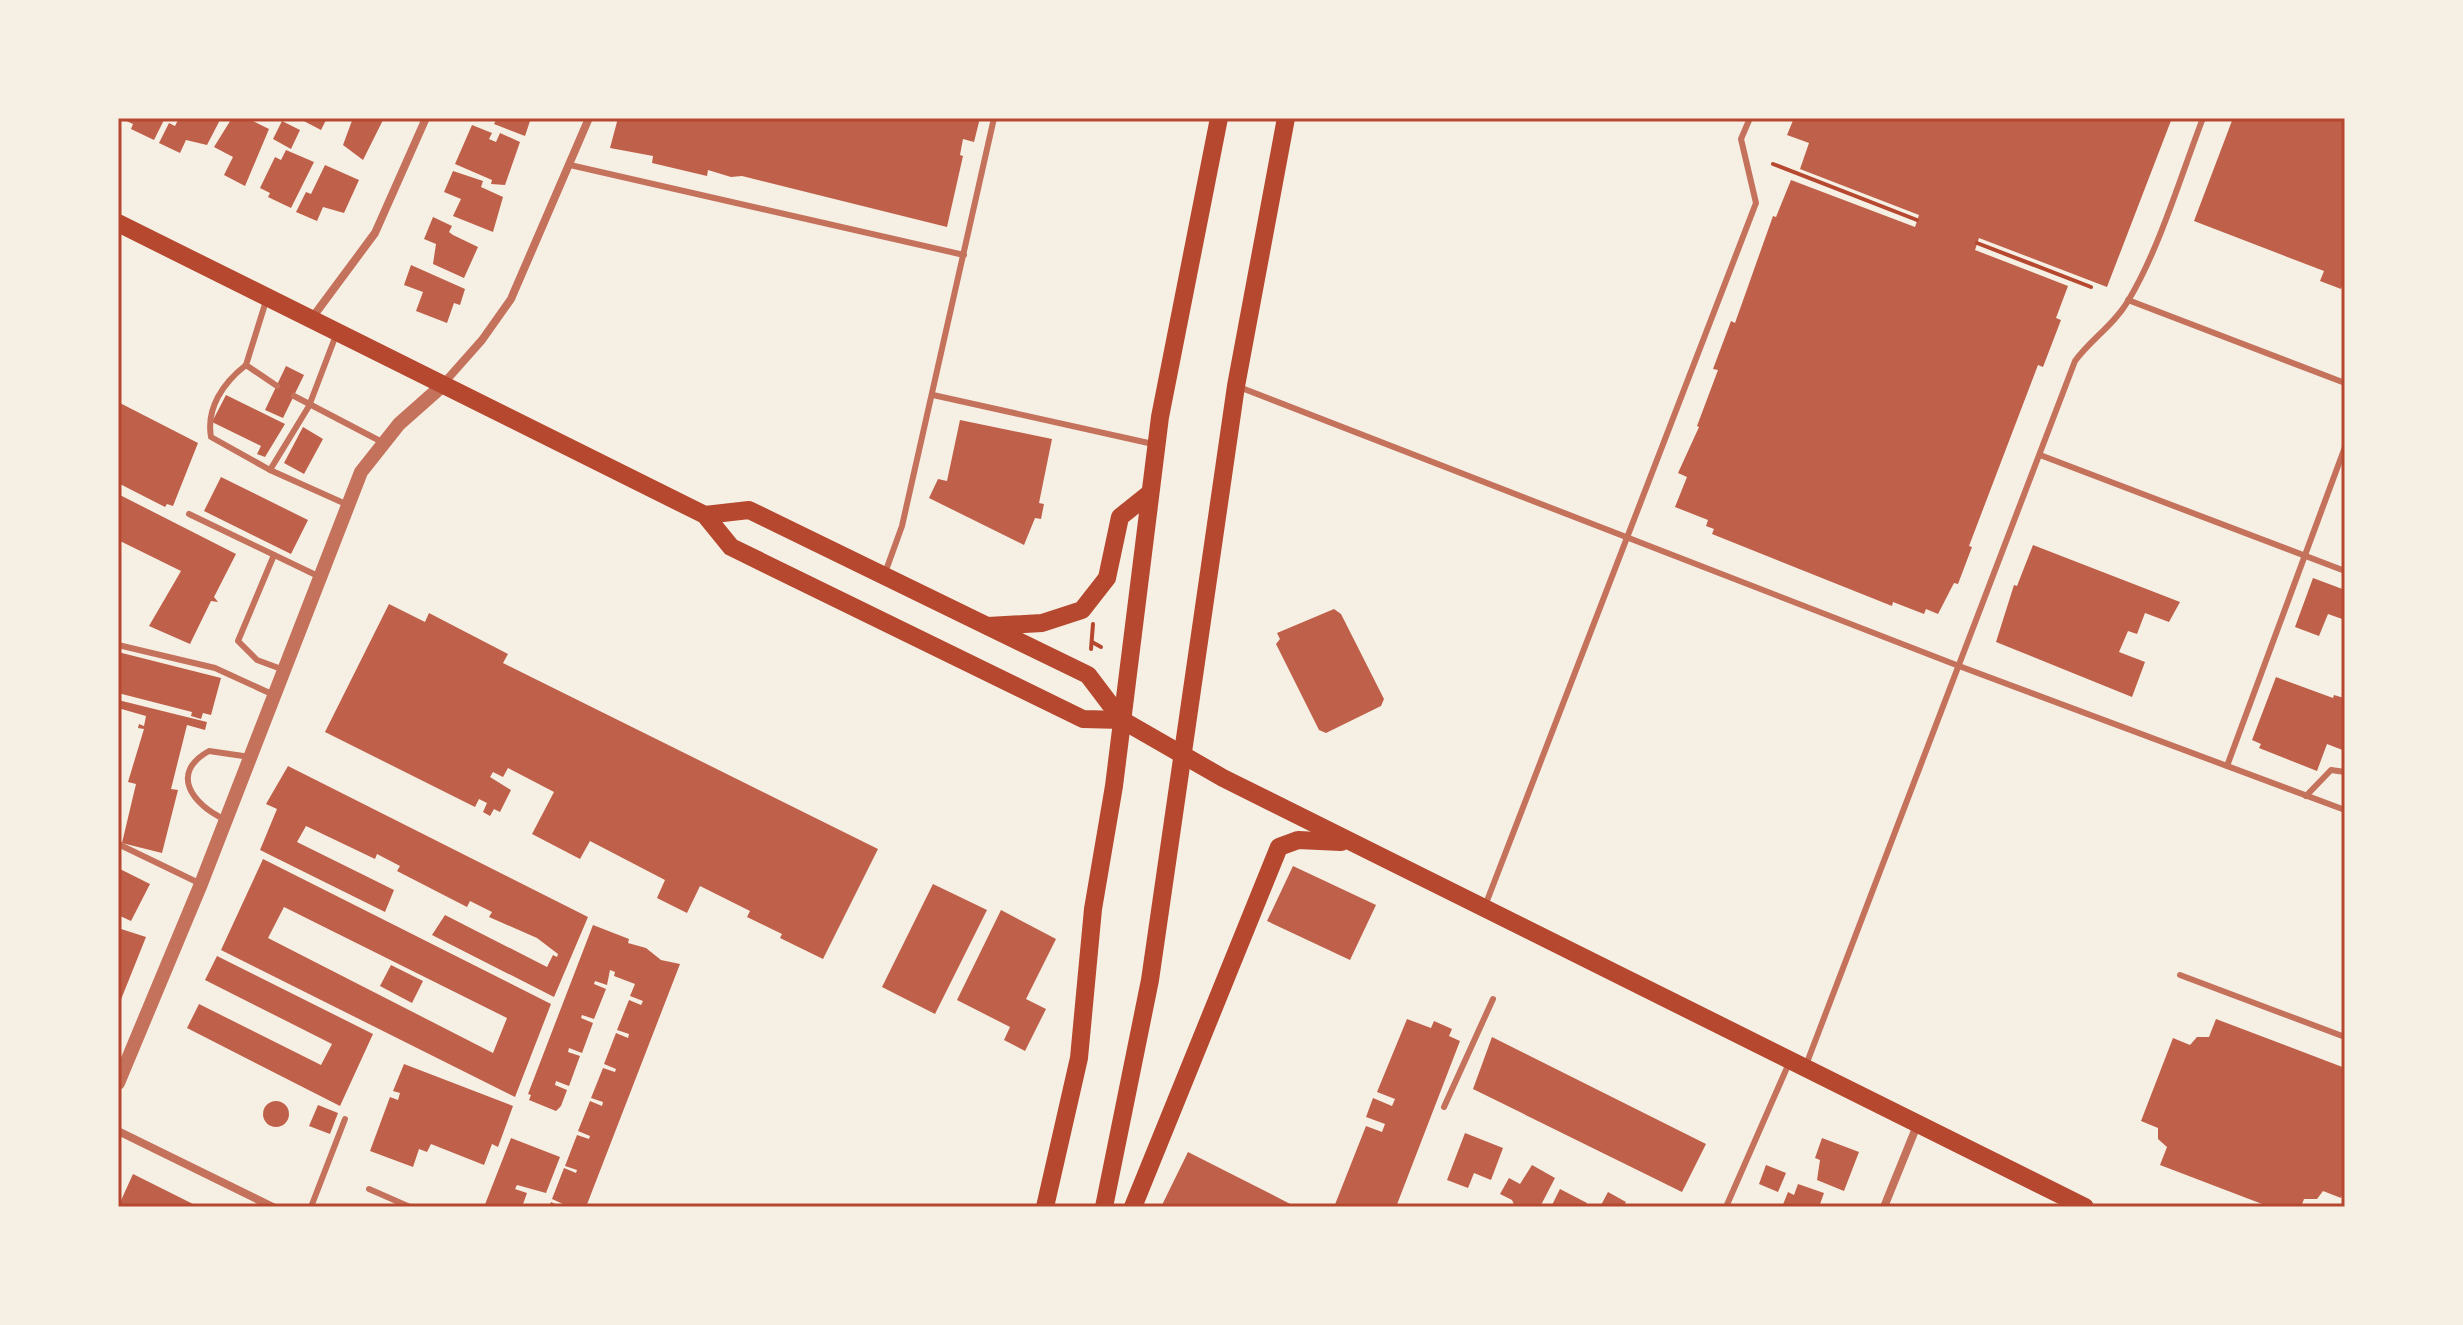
<svg xmlns="http://www.w3.org/2000/svg" width="2463" height="1325" viewBox="0 0 2463 1325" font-family="Manrope,sans-serif">
	<style>
		.building { fill: #bf614a; fill-rule: evenodd }
		.lines { fill: none; stroke-linecap: round; stroke-linejoin: round }
		.path { stroke: #b5482f; stroke-width: 4 }
		.service { stroke: #c5725c; stroke-width: 6 }
		.minor { stroke: #c5725c; stroke-width: 8 }
		.tertiary { stroke: #c5725c; stroke-width: 14 }
		.primary { stroke: #b5482f; stroke-width: 18 }
		.neatline { fill: none; stroke: #b5482f; stroke-width: 3 }
	</style>
	<rect width="100%" height="100%" fill="#f6efe4"/>
	<g class="building">
		<polygon points="120,118 164,118 164,120 154,140 131,129 133,124"/>
		<polygon points="179,118 221,118 207,145 186,140 180,153 159,143 169,123 175,126"/>
		<polygon points="232,118 247,118 269,129 245,186 224,175 233,157 214,147"/>
		<polygon points="298,118 327,118 321,130"/>
		<polygon points="353,118 384,118 363,160 343,145"/>
		<polygon points="497,118 531,118 525,136 494,124"/>
		<polygon points="618,118 980,118 974,142 963,139 960,155 963,156 947,227 742,176 731,177 708,170 707,176 652,163 653,156 610,148"/>
		<polygon points="1794,118 2172,118 2107,287 1979,238 1975,250 2068,286 2056,318 2061,320 2043,367 2038,365 1969,546 1972,547 1958,584 1954,583 1938,614 1926,609 1924,614 1893,602 1892,606 1712,534 1714,529 1706,526 1708,520 1675,507 1687,477 1678,473 1699,427 1697,426 1718,370 1713,369 1731,321 1735,323 1773,216 1776,217 1791,180 1915,227 1919,215 1800,169 1809,143 1787,135"/>
		<polygon points="2233,118 2345,118 2345,278 2341,289 2320,281 2324,271 2194,221"/>
		<polygon points="282,121 300,130 291,149 273,139"/>
		<polygon points="472,125 492,133 489,139 496,142 500,133 520,142 505,185 491,184 492,180 455,164"/>
		<polygon points="286,150 314,162 291,208 268,197 270,193 260,188 275,157 281,160"/>
		<polygon points="325,165 359,180 344,213 323,207 317,221 296,212 306,192 311,194"/>
		<polygon points="453,171 483,181 481,187 503,197 493,232 453,216 461,199 444,192"/>
		<polygon points="433,217 452,226 449,232 453,235 478,247 464,278 433,264 436,244 424,239"/>
		<polygon points="411,265 465,289 460,305 454,303 447,323 416,311 423,292 404,285"/>
		<polygon points="286,366 304,375 283,418 265,410"/>
		<polygon points="226,395 285,424 265,457 257,454 261,446 212,422"/>
		<polygon points="118,402 198,443 173,506 167,504 165,507 118,483"/>
		<polygon points="960,420 1052,439 1039,503 1044,504 1041,519 1035,518 1024,545 929,498 938,479 947,481"/>
		<polygon points="303,427 323,439 304,474 284,463"/>
		<polygon points="221,477 308,520 291,554 204,511"/>
		<polygon points="118,494 236,554 214,597 218,602 211,601 190,644 149,626 181,571 118,540"/>
		<polygon points="2033,545 2180,602 2169,622 2145,613 2137,634 2128,631 2119,652 2145,662 2132,697 1996,642 2014,585 2017,586"/>
		<polygon points="2313,578 2345,590 2345,620 2328,614 2319,636 2295,627"/>
		<polygon points="389,604 425,622 429,613 508,654 503,663 878,849 823,959 780,938 782,934 747,917 750,911 700,886 687,913 657,898 665,880 590,841 580,859 532,834 554,792 508,768 503,777 493,772 490,777 511,790 500,812 494,809 490,816 483,812 487,803 479,799 475,807 325,732"/>
		<polygon points="1334,609 1341,614 1384,699 1381,706 1326,733 1319,730 1276,644 1280,639 1277,633"/>
		<polygon points="118,652 221,678 211,715 203,713 201,719 191,716 192,712 118,693"/>
		<polygon points="2276,677 2333,698 2334,695 2344,698 2345,751 2327,744 2317,771 2259,748 2261,744 2252,740"/>
		<polygon points="118,700 207,722 205,730 187,725 171,789 178,790 162,853 122,843 136,784 128,782 144,729 138,728 139,724 144,726 146,716 118,708"/>
		<polygon points="288,766 588,917 554,997 432,935 445,915 547,967 553,955 557,957 558,954 537,938 489,917 492,912 470,901 467,907 397,871 400,866 377,854 375,859 306,826 297,842 394,890 385,912 260,850 277,809 266,804"/>
		<path d="M 263,859 L 551,1004 L 515,1097 L 221,950 ZM 284,907 L 507,1018 L 493,1053 L 268,938 Z"/>
		<polygon points="1293,866 1376,905 1350,960 1267,921"/>
		<polygon points="118,868 150,884 131,921 118,915"/>
		<polygon points="933,884 987,910 935,1014 882,987"/>
		<polygon points="1001,910 1056,939 1026,999 1046,1009 1025,1051 1004,1040 1010,1027 957,1000"/>
		<polygon points="593,925 629,939 628,943 646,948 661,960 680,964 586,1207 549,1207 551,1202 562,1207 563,1204 552,1199 564,1168 576,1173 577,1170 565,1166 577,1135 589,1139 590,1136 578,1131 590,1101 602,1106 603,1102 591,1098 603,1068 615,1072 616,1069 604,1064 616,1033 628,1038 629,1034 617,1030 629,1000 641,1005 643,1001 630,996 635,984 614,976 615,972 610,970 607,985 595,981 594,984 606,989 594,1019 582,1015 581,1018 593,1023 582,1053 569,1048 568,1052 580,1056 569,1086 556,1081 555,1085 567,1090 561,1106 556,1111 529,1100 531,1095 528,1094"/>
		<polygon points="118,928 146,937 118,1007"/>
		<polygon points="217,956 373,1034 340,1106 187,1028 199,1004 321,1065 332,1044 205,980"/>
		<polygon points="391,965 423,981 412,1003 380,986"/>
		<polygon points="1407,1019 1431,1028 1434,1021 1452,1029 1449,1036 1460,1041 1396,1207 1334,1207 1366,1126 1382,1132 1385,1124 1366,1117 1373,1098 1392,1106 1395,1099 1377,1092"/>
		<polygon points="2216,1019 2345,1068 2345,1187 2341,1198 2323,1191 2317,1199 2304,1199 2301,1207 2270,1207 2160,1165 2167,1147 2158,1139 2158,1128 2141,1121 2173,1038 2190,1045 2197,1037 2209,1037"/>
		<polygon points="1492,1037 1706,1144 1682,1192 1473,1089"/>
		<polygon points="404,1064 513,1106 498,1147 492,1144 484,1165 431,1144 427,1152 419,1149 413,1167 370,1151 390,1097 398,1100 400,1093 393,1091"/>
		<circle cx="276" cy="1114" r="13"/>
		<polygon points="318,1105 338,1113 330,1134 309,1126"/>
		<polygon points="1465,1133 1503,1148 1491,1180 1474,1173 1468,1188 1447,1180"/>
		<polygon points="511,1138 560,1157 546,1193 517,1185 515,1189 527,1193 522,1207 484,1207"/>
		<polygon points="1822,1138 1859,1152 1844,1191 1817,1180 1820,1160 1815,1158"/>
		<polygon points="1188,1152 1271,1194 1296,1207 1162,1205"/>
		<polygon points="1532,1165 1555,1178 1540,1207 1515,1207 1512,1200 1500,1194 1509,1178 1520,1184"/>
		<polygon points="1766,1165 1786,1173 1778,1192 1759,1184"/>
		<polygon points="133,1174 199,1207 118,1207"/>
		<polygon points="1798,1184 1824,1193 1819,1207 1782,1207 1788,1192 1794,1195"/>
		<polygon points="1560,1189 1587,1203 1585,1207 1551,1207"/>
		<polygon points="1608,1192 1626,1202 1623,1207 1600,1207"/>
	</g>
	<g class="lines">
		<g class="path">
			<polyline points="1773,164 1917,220"/>
			<polyline points="1977,243 2091,287"/>
			<polyline points="1092,642 1101,647"/>
			<polyline points="1091,649 1093,624"/>
		</g>
		<g class="service">
			<polyline points="570,165 964,255"/>
			<polyline points="2128,300 2345,383"/>
			<polyline points="266,301 246,365 277,386"/>
			<polyline points="336,335 309,406 270,470 348,505"/>
			<path d="M 246,365 C 223,383 206,408 211,437 L 270,470"/>
			<polyline points="1239,387 1959,666 2345,810"/>
			<polyline points="933,395 1153,444"/>
			<polyline points="294,396 382,442"/>
			<polyline points="2040,455 2345,571"/>
			<polyline points="189,514 320,577"/>
			<polyline points="274,555 238,641 257,660 284,670"/>
			<polyline points="885,573 902,526 994,118"/>
			<polyline points="118,645 215,668 274,695"/>
			<polyline points="2227,766 2345,447"/>
			<polyline points="2306,796 2331,770 2345,772"/>
			<path d="M 224,819 C 194,805 168,774 209,751 L 250,757"/>
			<polyline points="118,844 201,884"/>
			<polyline points="1485,906 1756,203 1741,139 1750,118"/>
			<polyline points="2180,975 2345,1037"/>
			<path d="M 1806,1065 L 2075,361 C 2091,339 2114,325 2128,301 C 2159,250 2181,175 2203,118"/>
			<polyline points="1444,1107 1493,999"/>
			<polyline points="369,1189 410,1207"/>
			<polyline points="311,1207 345,1119"/>
			<polyline points="1726,1207 1789,1063"/>
		</g>
		<g class="minor">
			<polyline points="312,318 375,233 426,118"/>
			<polyline points="443,384 482,340 511,299 589,118"/>
			<polyline points="118,1131 273,1207"/>
			<polyline points="1884,1207 1918,1123"/>
		</g>
		<polyline class="tertiary" points="118,1083 201,884 361,472 399,424 443,385"/>
		<g class="primary">
			<polyline points="118,223 705,515 731,547 1083,719 1122,720"/>
			<polyline points="705,515 749,510 1088,675 1122,720 1223,778 2085,1207"/>
			<polyline points="988,626 1042,623 1082,610 1107,578 1120,517 1150,493"/>
			<polyline points="1045,1207 1079,1058 1093,909 1114,786 1160,417 1219,118"/>
			<polyline points="1104,1207 1150,980 1236,386 1286,118"/>
			<polyline points="1133,1207 1279,847 1298,840 1341,842"/>
		</g>
	</g>
	<rect width="2463" height="1325" fill="none" stroke="#f6efe4" stroke-width="240"/>
	<rect x="120" y="120" width="2223" height="1085" class="neatline"/>
</svg>
